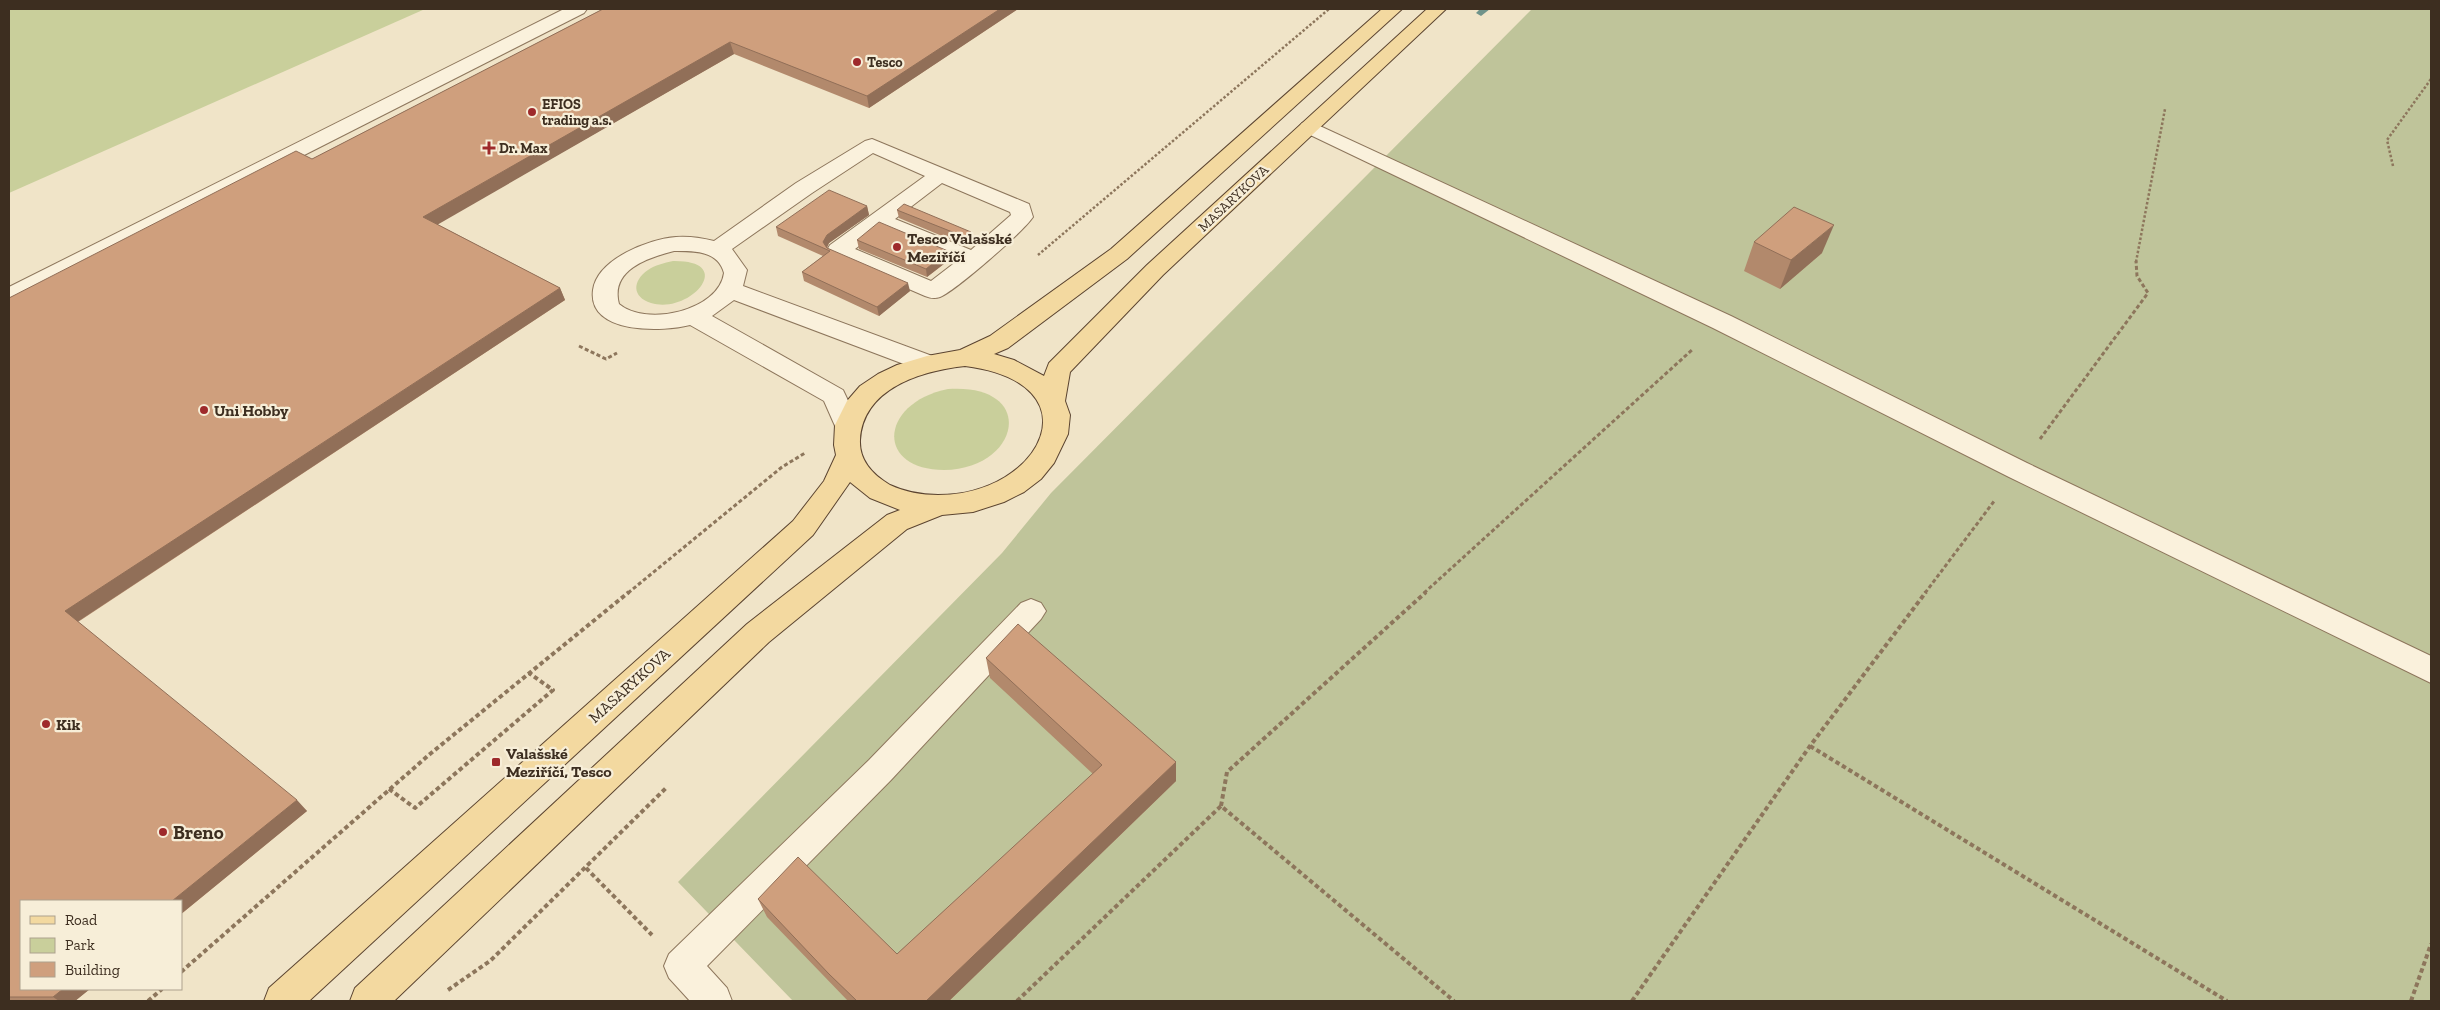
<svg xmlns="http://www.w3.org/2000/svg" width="2440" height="1010" viewBox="0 0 2440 1010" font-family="'Zilla Slab',serif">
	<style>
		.green { fill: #c9cf9b }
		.cemetery { fill: #bfc49a }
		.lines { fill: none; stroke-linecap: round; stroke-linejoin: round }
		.stream { fill: #6f938a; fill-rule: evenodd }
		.minor-casing { stroke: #8d765c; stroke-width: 2 }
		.major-casing { stroke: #5b4430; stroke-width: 2 }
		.path-far2 { stroke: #8d765c; stroke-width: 2.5; stroke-dasharray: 2.5 2; stroke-linecap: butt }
		.path-far1 { stroke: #8d765c; stroke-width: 3; stroke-dasharray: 4 2.5; stroke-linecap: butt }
		.path { stroke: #8d765c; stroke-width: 4; stroke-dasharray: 4.5 3; stroke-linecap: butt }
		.minor { fill: #faf1dc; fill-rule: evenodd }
		.major { fill: #f3d9a0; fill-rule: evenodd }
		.wall { fill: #b2896c }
		.shaded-wall { fill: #916f58 }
		.building { fill: #cf9f7d; stroke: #916f58 }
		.poi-dot { fill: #9e2a2b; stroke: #f7eed8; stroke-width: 2 }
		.labels { text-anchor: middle; stroke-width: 4.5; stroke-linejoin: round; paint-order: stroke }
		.far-poi-label { font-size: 14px; font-weight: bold; fill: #3d2e20; stroke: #f7eed8; text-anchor: start }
		.far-street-label { font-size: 14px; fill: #3d2e20; stroke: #f7eed8 }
		.poi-label { font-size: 16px; font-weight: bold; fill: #3d2e20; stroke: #f7eed8; text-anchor: start }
		.street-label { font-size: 16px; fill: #3d2e20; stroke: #f7eed8 }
		.near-poi-label { font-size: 19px; font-weight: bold; fill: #3d2e20; stroke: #f7eed8; text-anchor: start }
	</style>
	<rect width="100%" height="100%" fill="#f0e4c8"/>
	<g class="green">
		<polygon points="9,9 425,9 9,193"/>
		<path d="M 673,261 C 738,260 690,315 651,303 C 632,297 632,281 648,270 C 655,265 664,263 673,261 Z"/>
		<path d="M 948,389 C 1038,383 1021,469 944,470 C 875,470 879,403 948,389 Z"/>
	</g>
	<polygon class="cemetery" points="1532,9 2431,9 2431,1001 793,1001 678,882 1002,553 1051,493"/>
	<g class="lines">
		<polygon class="stream" points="1480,9 1490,9 1481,16 1476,13"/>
		<defs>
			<g id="minor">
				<polygon points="564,9 587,9 584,13 17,301 9,303 9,287"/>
				<polygon points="1309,121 1731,316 2027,463 2431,656 2431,683 2009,477 1713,328 1302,131 1299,127 1302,123"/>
				<path d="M 872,139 L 1029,204 L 1033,217 C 1023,232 955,291 940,297 C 934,299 930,298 925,296 L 830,255 L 827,250 L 830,245 L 925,176 L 873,153 L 812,193 L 732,249 L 747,270 L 743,286 L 935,357 L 938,363 L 935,369 L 926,371 L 917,369 L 734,300 L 712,316 L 843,390 L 861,428 L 857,435 L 848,437 L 839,435 L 824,401 L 690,325 C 664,332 587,335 593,290 C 597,259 649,239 676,237 C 689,236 702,238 714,241 L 796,183 L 865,141 ZM 942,183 L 1010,212 L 1011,215 L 971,250 L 895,219 ZM 881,229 L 957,261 L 931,281 L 855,249 ZM 674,251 C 693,251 718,250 724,273 C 719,311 646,327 619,304 C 610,270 647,258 674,251 Z"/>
				<polygon points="1031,599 1041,603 1046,611 1041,619 891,780 707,966 727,988 732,1001 690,1001 669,978 664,966 669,954 869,760 1021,603"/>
			</g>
			<path id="major" d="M 1382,9 L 1402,9 L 1127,259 L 1008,348 L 994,354 L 1014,360 L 1044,376 L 1049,363 L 1147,265 L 1427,9 L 1446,9 L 1163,275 L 1070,372 L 1065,401 L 1070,415 L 1068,434 L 1054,463 L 1041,479 L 1024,492 L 1004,502 L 973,512 L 942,515 L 907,529 L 769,642 L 394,1001 L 350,1001 L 355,988 L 747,624 L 887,515 L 900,510 L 870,498 L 850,482 L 813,535 L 309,1001 L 264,1001 L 269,988 L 793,521 L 824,481 L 836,455 L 834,445 L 835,425 L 847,401 L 860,386 L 878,374 L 897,365 L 927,356 L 960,350 L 990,336 L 1111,249 ZM 965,366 C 1098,383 1042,495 938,495 C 922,495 905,492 890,485 C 873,475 859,461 860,440 C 863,388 921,371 965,366 Z"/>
		</defs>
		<use href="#minor" class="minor-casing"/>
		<use href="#major" class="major-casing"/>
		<g class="path-far2">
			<polyline points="2393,166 2387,140 2431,79"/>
			<polyline points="1038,255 1329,9"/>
			<polyline points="2136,262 2165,109"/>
		</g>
		<g class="path-far1">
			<polyline points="579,346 606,359 617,353"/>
			<polyline points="2040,439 2148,293 2137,276 2136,261"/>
			<polyline points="628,593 782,467 805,453"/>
			<polyline points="1424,593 1693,349"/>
			<polyline points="1925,593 1995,500"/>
		</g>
		<g class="path">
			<polyline points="1810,746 2227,1001"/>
			<polyline points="389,789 415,808 553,690 529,673"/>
			<polyline points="1221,806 1227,772 1426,592"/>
			<polyline points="586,868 652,935"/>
			<polyline points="181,972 430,754 629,592"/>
			<polyline points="448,990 490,961 667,787"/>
			<polyline points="148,1001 162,989"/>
			<polyline points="1017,1001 1221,806 1454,1001"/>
			<polyline points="1632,1001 1810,746 1926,592"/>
			<polyline points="2411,1001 2431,944"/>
		</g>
		<use href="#minor" class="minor"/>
		<use href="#major" class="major"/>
	</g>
	<g class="wall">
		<polygon points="603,9 1018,9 869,108 734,54 437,224 560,288 565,300 78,622 307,811 75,1001 9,1001 9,298 312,159"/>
		<polygon points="867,206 869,215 829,243 827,248 910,291 879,316 804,281 802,272 823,256 778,236 776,227"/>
		<polygon points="897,210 971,232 972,241 966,246 899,218"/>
		<polygon points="857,240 948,251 949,260 927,277 859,249"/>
		<polygon points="1754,242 1822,253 1780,289 1744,271"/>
		<polygon points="986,658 1176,762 1176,781 949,1001 848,1001 767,917 758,899 897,954 1093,774 990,678"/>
	</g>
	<g class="shaded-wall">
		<polygon points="1000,9 1018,9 869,108 867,96"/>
		<polygon points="730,42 734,54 430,229 423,217"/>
		<polygon points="867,206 869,215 829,243 826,249 823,242 827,235"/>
		<polygon points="1834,225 1822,253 1780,289 1791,260"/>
		<polygon points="971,232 972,241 966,246 965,237"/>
		<polygon points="948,251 949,260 927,277 926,269"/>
		<polygon points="908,283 910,291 879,316 877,307"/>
		<polygon points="560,288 565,300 77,622 65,611"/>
		<polygon points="1176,762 1176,781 949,1001 926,1001"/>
		<polygon points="297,800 307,811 181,914 181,901 172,901"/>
		<polygon points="63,989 90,989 75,1001 59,1001 53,997"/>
	</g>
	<g class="building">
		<polygon points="603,9 1000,9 867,96 730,42 423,217 560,288 65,611 297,800 172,901 21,901 21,989 63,989 53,997 9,997 9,298 296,151 312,159"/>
		<polygon points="829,190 867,206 827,235 823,242 827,248 908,283 877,307 802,272 830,251 776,227"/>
		<polygon points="904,204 971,232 965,237 897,210"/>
		<polygon points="1794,207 1834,225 1791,260 1754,242"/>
		<polygon points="879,222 948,251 926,269 857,240"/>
		<polygon points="1018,624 1176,762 926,1001 857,1001 829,974 758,899 798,857 897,954 1102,765 986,658"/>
	</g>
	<g class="poi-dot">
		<circle cx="857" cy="62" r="5"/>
		<circle cx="532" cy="112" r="5"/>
		<path d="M486.5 140.5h5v5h5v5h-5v5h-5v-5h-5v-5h5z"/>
		<circle cx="897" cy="247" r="5"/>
		<circle cx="204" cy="410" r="5"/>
		<circle cx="46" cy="724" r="5"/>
		<rect x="491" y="757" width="10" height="10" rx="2.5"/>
		<circle cx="163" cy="832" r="5"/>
	</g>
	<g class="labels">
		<g class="far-poi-label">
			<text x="867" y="67">Tesco</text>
			<text x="542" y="109">EFIOS<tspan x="542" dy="16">trading a.s.</tspan></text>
			<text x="499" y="153">Dr. Max</text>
		</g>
		<g class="far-street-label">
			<text transform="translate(1233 198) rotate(-43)" y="5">MASARYKOVA</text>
		</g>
		<g class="poi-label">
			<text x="907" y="244">Tesco Valašské<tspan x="907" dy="18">Meziříčí</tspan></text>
			<text x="214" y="416">Uni Hobby</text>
			<text x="56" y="730">Kik</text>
			<text x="506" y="759">Valašské<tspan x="506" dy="18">Meziříčí, Tesco</tspan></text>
		</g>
		<g class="street-label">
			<text transform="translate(629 685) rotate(-42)" y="6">MASARYKOVA</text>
		</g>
		<g class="near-poi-label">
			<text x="173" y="839">Breno</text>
		</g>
	</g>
	<rect width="2440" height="1010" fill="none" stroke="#3d2e20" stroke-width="20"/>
	<rect x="20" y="900" width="162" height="90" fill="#f7eed8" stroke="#ada18e"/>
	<rect x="30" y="916" width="25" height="8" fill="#f3d9a0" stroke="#ada18e"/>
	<text x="65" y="925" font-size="15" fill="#3d2e20">Road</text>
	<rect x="30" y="938" width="25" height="15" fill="#c9cf9b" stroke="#ada18e"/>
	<text x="65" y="950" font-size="15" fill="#3d2e20">Park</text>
	<rect x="30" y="962" width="25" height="15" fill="#cf9f7d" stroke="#ada18e"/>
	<text x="65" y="975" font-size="15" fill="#3d2e20">Building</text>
</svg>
